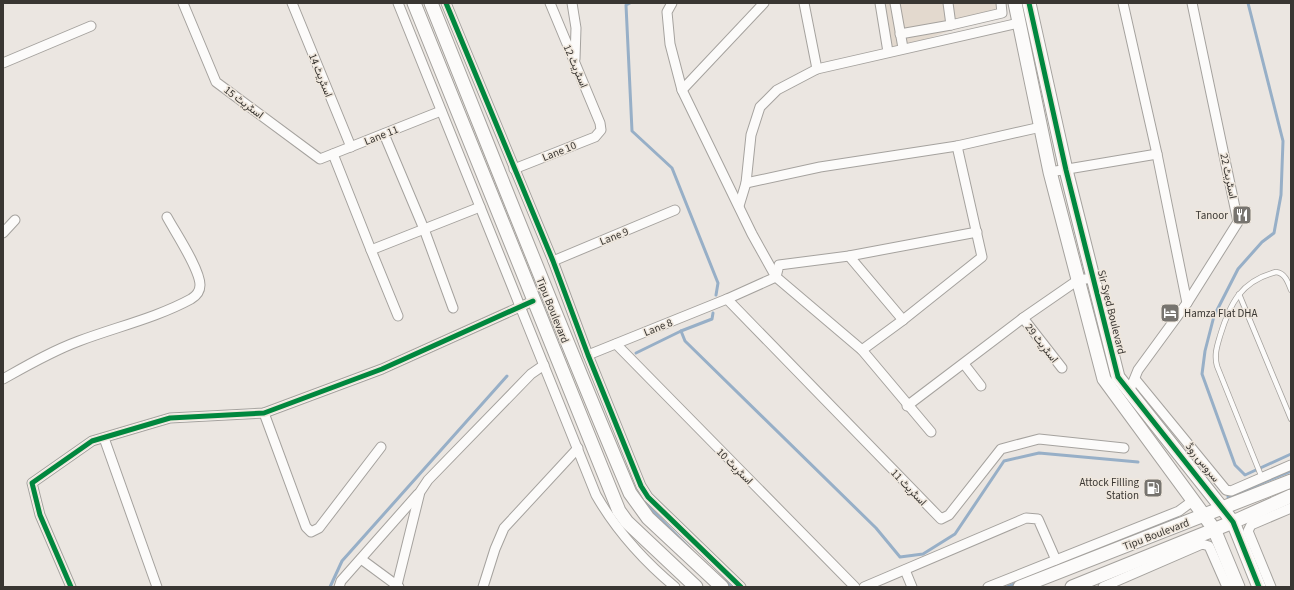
<svg xmlns="http://www.w3.org/2000/svg" width="1294" height="590" viewBox="0 0 1294 590" font-family="'Source Sans 3',Vazirmatn,sans-serif">
	<style>
		.built { fill: #e3d9ce }
		.lines { fill: none; stroke-linecap: round; stroke-linejoin: round }
		.stream { stroke: #97afc7; stroke-width: 3 }
		.lane-casing { stroke: #a5a29e; stroke-width: 6 }
		.street-casing { stroke: #a5a29e; stroke-width: 11 }
		.secondary-casing { stroke: #a5a29e; stroke-width: 15 }
		.lane { stroke: #fcfbfa; stroke-width: 4.5 }
		.street { stroke: #fcfbfa; stroke-width: 9 }
		.secondary { stroke: #fcfbfa; stroke-width: 13 }
		.cycleway-casing { stroke: #efe7dd; stroke-width: 8 }
		.cycleway { stroke: #00873e; stroke-width: 5 }
		.labels { text-anchor: middle; stroke-width: 3; stroke-linejoin: round; paint-order: stroke }
		.street-label { font-size: 11px; fill: #393632; stroke: #efe7dd }
		.poi-label { font-size: 11px; fill: #393632; stroke: #efe7dd; text-anchor: end }
	</style>
	<rect width="100%" height="100%" fill="#ebe6e1"/>
	<polygon class="built" points="880,3 1001,3 1002,13 888,52"/>
	<g class="lines">
		<g class="stream">
			<polyline points="630,3 626,5 632,131 672,168 718,283 716,295"/>
			<polyline points="1248,3 1283,141 1281,195 1274,233 1262,242 1238,269 1214,316 1205,351 1202,374 1235,465 1245,475 1291,454"/>
			<polyline points="681,331 685,341 876,528 900,557 923,554 955,534 1004,461 1039,453 1138,462"/>
			<polyline points="636,353 681,331 712,319 713,313"/>
			<polyline points="1228,497 1291,471"/>
			<polyline points="645,503 690,549"/>
			<polyline points="1103,548 1177,517"/>
			<polyline points="725,581 731,587"/>
			<polyline points="330,587 342,561 507,376"/>
			<polyline points="1007,587 1018,582"/>
		</g>
		<defs>
			<g id="lane">
				<polyline points="1239,294 1291,419"/>
				<path d="M 1262,478 L 1217,366 C 1214,355 1217,346 1220,336 C 1230,303 1241,281 1276,272 C 1285,273 1288,282 1291,290"/>
			</g>
			<g id="street">
				<polyline points="183,3 216,82 320,159 441,111"/>
				<polyline points="292,3 351,147"/>
				<path d="M 398,3 L 596,495 C 616,530 644,561 675,587"/>
				<polyline points="446,3 553,261 588,355 641,486 648,497 741,587"/>
				<polyline points="572,3 576,28 575,59"/>
				<polyline points="672,3 667,12 670,44 682,90 752,234 776,277 862,350 931,432"/>
				<polyline points="804,3 817,69"/>
				<polyline points="880,3 888,52"/>
				<polyline points="895,3 903,48"/>
				<polyline points="948,3 951,25"/>
				<polyline points="1123,3 1157,154 1187,303"/>
				<polyline points="900,34 951,25 1002,13 1001,3"/>
				<polyline points="3,63 91,26"/>
				<polyline points="682,90 764,3"/>
				<polyline points="384,134 424,229 453,308"/>
				<polyline points="333,154 371,250"/>
				<polyline points="514,169 595,137 601,130 600,123 550,3"/>
				<polyline points="1050,172 1157,154"/>
				<polyline points="746,183 820,167 957,146 1041,127"/>
				<polyline points="739,206 746,183 751,135 760,107 777,90 817,69 1019,23"/>
				<polyline points="3,233 15,220"/>
				<polyline points="849,256 903,320"/>
				<polyline points="553,261 675,210"/>
				<polyline points="727,299 941,519 949,515 1001,449 1039,439 1124,448"/>
				<polyline points="398,316 371,250 480,207"/>
				<polyline points="1023,318 1062,368"/>
				<polyline points="616,344 855,587"/>
				<polyline points="862,350 903,320 982,257 957,146"/>
				<polyline points="588,355 727,299 776,277 779,265 849,256 977,232"/>
				<polyline points="964,364 981,386"/>
				<path d="M 3,379 C 28,365 52,351 79,341 C 116,327 156,318 191,299 C 196,296 200,292 200,285 C 200,269 175,232 167,217"/>
				<polyline points="1135,379 1226,490 1231,491 1291,465"/>
				<polyline points="1129,392 1138,370 1187,303 1238,222 1192,3"/>
				<polyline points="907,406 1023,318 1078,280 1093,278"/>
				<polyline points="264,413 306,527 311,532 319,528 381,447"/>
				<polyline points="104,438 157,587"/>
				<polyline points="361,559 399,587"/>
				<polyline points="905,570 912,587"/>
				<polyline points="397,585 420,492 428,480 531,374 544,365"/>
				<polyline points="71,587 40,515 32,483 92,441 170,418 264,413 382,369 533,301"/>
				<polyline points="339,587 341,581 418,494"/>
				<polyline points="483,587 495,549 504,528 578,448"/>
				<polyline points="864,587 1026,518 1038,519 1056,560"/>
				<polyline points="988,587 1179,511 1194,500"/>
				<polyline points="1103,587 1202,544 1209,546 1227,587"/>
				<polyline points="1271,587 1248,531 1251,525 1291,508"/>
			</g>
			<g id="secondary">
				<polyline points="414,3 619,511 627,522 696,587"/>
				<path d="M 431,3 C 497,167 561,331 630,493 L 648,518 L 722,587"/>
				<polyline points="1015,3 1050,172 1104,379 1214,529 1238,587"/>
				<polyline points="1029,3 1066,170 1118,377 1233,522 1259,587"/>
				<polyline points="1020,587 1291,481"/>
				<polyline points="1072,587 1233,522 1291,496"/>
			</g>
		</defs>
		<use href="#lane" class="lane-casing"/>
		<use href="#street" class="street-casing"/>
		<use href="#secondary" class="secondary-casing"/>
		<use href="#lane" class="lane"/>
		<use href="#street" class="street"/>
		<use href="#secondary" class="secondary"/>
		<defs>
			<g id="cycleway">
				<polyline points="446,3 553,261 588,355 641,486 648,497 741,587"/>
				<polyline points="1029,3 1066,170 1118,377 1233,522 1259,587"/>
				<polyline points="71,587 40,515 32,483 92,441 170,418 264,413 382,369 533,301"/>
			</g>
		</defs>
		<use href="#cycleway" class="cycleway-casing"/>
		<use href="#cycleway" class="cycleway"/>
	</g>
	<defs>
		<symbol id="restaurant-square" viewBox="-11 -11 22 22"><rect x="-9" y="-9" width="18" height="18" rx="4" fill="#77746f" stroke="#efe7dd"/><path d="M-5-6h1v4h1v-4h1v4h1v-4h1v5L-1.5 .5V6h-2V.5L-5-1ZM5-6V6H3V1.5H1.5Q1.5-4 5-6Z" fill="#fff"/></symbol>
		<symbol id="hotel-square" viewBox="-11 -11 22 22"><rect x="-9" y="-9" width="18" height="18" rx="4" fill="#77746f" stroke="#efe7dd"/><path d="M-6-4.5h1.5V1H6V5H4.5V3h-9V5H-6ZM-4 0a1.8 1.8 0 1 1 3.6 0ZM.5 0V-2.5h3Q6-2.5 6 0Z" fill="#fff"/></symbol>
		<symbol id="fuel-square" viewBox="-11 -11 22 22"><rect x="-9" y="-9" width="18" height="18" rx="4" fill="#77746f" stroke="#efe7dd"/><path d="M-5.5-6h7V0h2V4h1.3V-2.5L3-4.5l.8-.8L6-3V5H2.5V1h-1V6h-7ZM-4.2-4.7v3.2H.2V-4.7Z" fill="#fff"/></symbol>
	</defs>
	<g fill-rule="evenodd">
		<use href="#restaurant-square" x="1231" y="204" width="22" height="22"/>
		<use href="#hotel-square" x="1159" y="302" width="22" height="22"/>
		<use href="#fuel-square" x="1142" y="477" width="22" height="22"/>
	</g>
	<g class="labels">
		<g class="street-label">
			<text transform="translate(576 66) rotate(67)" y="4">اسٹریٹ 12</text>
			<text transform="translate(321 75) rotate(68)" y="4">اسٹریٹ 14</text>
			<text transform="translate(244 102) rotate(37)" y="4">اسٹریٹ 15</text>
			<text transform="translate(381 135) rotate(-22)" y="4">Lane 11</text>
			<text transform="translate(559 151) rotate(-22)" y="4">Lane 10</text>
			<text transform="translate(1229 176) rotate(78)" y="4">اسٹریٹ 22</text>
			<text transform="translate(614 236) rotate(-22)" y="4">Lane 9</text>
			<text transform="translate(553 310) rotate(68)" y="4">Tipu Boulevard</text>
			<text transform="translate(1112 312) rotate(76)" y="4">Sir Syed Boulevard</text>
			<text transform="translate(658 327) rotate(-22)" y="4">Lane 8</text>
			<text transform="translate(1042 343) rotate(52)" y="4">اسٹریٹ 29</text>
			<text transform="translate(1203 462) rotate(51)" y="4">سروس روڈ</text>
			<text transform="translate(735 466) rotate(45)" y="4">اسٹریٹ 10</text>
			<text transform="translate(909 487) rotate(46)" y="4">اسٹریٹ 11</text>
			<text transform="translate(1156 534) rotate(-21)" y="4">Tipu Boulevard</text>
		</g>
		<g class="poi-label">
			<text x="1228" y="219">Tanoor</text>
			<text x="1184" y="317" text-anchor="start">Hamza Flat DHA</text>
			<text x="1139" y="486">Attock Filling<tspan x="1139" dy="13">Station</tspan></text>
		</g>
	</g>
	<rect width="1294" height="590" fill="none" stroke="#393632" stroke-width="8"/>
</svg>
